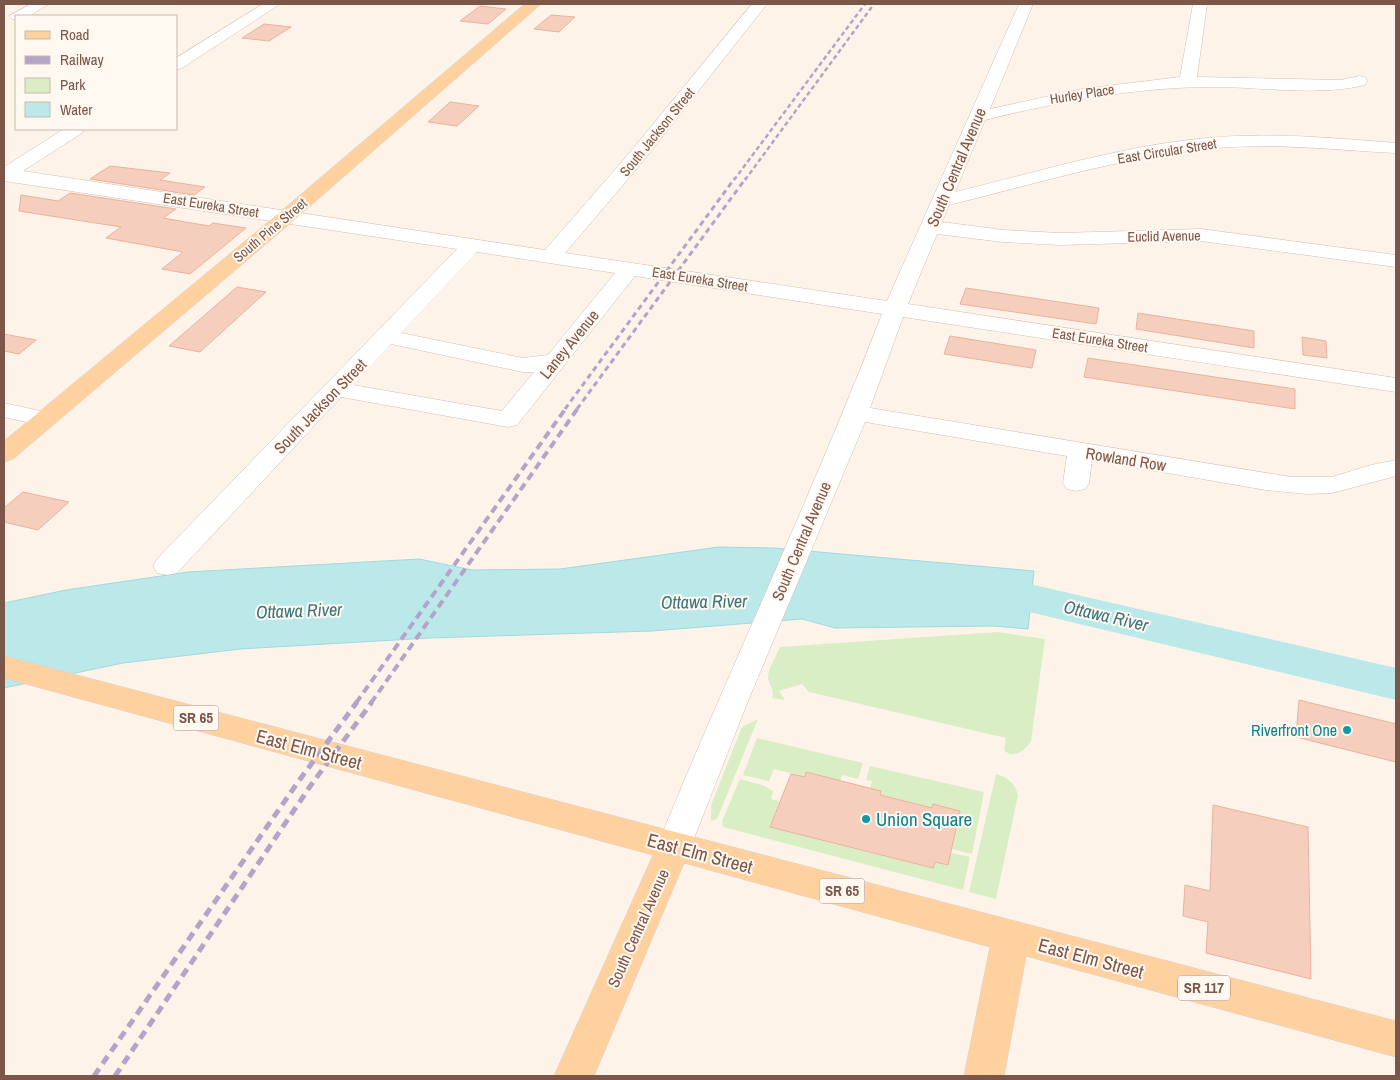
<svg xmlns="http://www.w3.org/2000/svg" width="1400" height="1080" viewBox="0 0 1400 1080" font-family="'Archivo Narrow',sans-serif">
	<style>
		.green { fill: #daeec5 }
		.water { fill: #bbe9ea; stroke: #a0dadd }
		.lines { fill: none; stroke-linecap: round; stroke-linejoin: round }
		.river { fill: #bbe9ea; fill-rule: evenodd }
		.building { fill: #f6cebe; stroke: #eab29d }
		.minor-casing { stroke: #d4bcaf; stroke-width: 1 }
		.major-casing { stroke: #dad0cc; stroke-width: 1 }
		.minor { fill: #fff; fill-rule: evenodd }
		.major { fill: #ffd19f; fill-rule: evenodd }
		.rail-far3 { stroke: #b5a4ca; stroke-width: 2.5; stroke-dasharray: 4.5 3; stroke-linecap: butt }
		.rail-far2 { stroke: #b5a4ca; stroke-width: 3; stroke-dasharray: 5.5 4; stroke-linecap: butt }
		.rail-far1 { stroke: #b5a4ca; stroke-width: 4; stroke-dasharray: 8 5; stroke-linecap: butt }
		.rail { stroke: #b5a4ca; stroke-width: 5; stroke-dasharray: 9 6; stroke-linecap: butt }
		.culture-dot { fill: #0f9aa8; stroke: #fff8f1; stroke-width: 2 }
		.labels { text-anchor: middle; stroke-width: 4; stroke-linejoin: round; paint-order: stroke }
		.far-street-label { font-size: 14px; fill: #7c5649; stroke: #fff8f1 }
		.shield { fill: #fff8f1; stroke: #a3877b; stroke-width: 1 }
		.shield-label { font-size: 15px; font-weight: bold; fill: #7c5649 }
		.street-label { font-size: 16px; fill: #7c5649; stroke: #fff8f1 }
		.culture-label { font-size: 16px; fill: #0d838f; stroke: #fff8f1; text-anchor: end }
		.water-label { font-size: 18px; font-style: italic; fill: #38767a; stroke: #fff8f1 }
		.near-street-label { font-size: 19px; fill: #7c5649; stroke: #fff8f1 }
		.near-culture-label { font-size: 19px; fill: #0d838f; stroke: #fff8f1; text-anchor: start }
	</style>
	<rect width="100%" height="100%" fill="#fef3e9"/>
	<g class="green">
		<path d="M 998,632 L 1045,639 L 1031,741 C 1026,750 1013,760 1004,750 L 1006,738 L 809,692 L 802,684 L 779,691 L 785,700 L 772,698 C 775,690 769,686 768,678 C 768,668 777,655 780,647 Z"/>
		<polygon points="758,719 717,819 711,821 711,805 742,727"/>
		<polygon points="757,738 863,763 858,779 842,775 840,781 806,773 805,777 774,769 769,781 743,775"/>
		<polygon points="870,766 984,792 972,854 952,849 960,811 934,804 932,808 880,795 881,791 870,788 872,781 866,780"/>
		<path d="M 996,774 C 1007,777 1015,783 1018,795 L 996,899 L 969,892 Z"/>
		<polygon points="740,779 765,786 773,791 771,799 779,801 771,827 801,835 825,837 824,841 879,855 881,851 906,861 933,868 935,862 951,853 970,857 963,890 723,827 722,821"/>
	</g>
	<polygon class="water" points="719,547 774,548 1034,571 1028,629 993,626 835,628 802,619 652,631 430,638 240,649 123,663 4,688 4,603 66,590 188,572 419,559 472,570 560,569"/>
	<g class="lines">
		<polygon class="river" points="979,582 1021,582 1396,668 1396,700 1021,610 979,610 965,606 959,596 965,586"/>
	</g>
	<g class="building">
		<polygon points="480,6 506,9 488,24 460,21"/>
		<polygon points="551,15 575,17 559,32 534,29"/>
		<polygon points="264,24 291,27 269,41 242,38"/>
		<polygon points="450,102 479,106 457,126 428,122"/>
		<polygon points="110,166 170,173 160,180 205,187 194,195 90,179"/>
		<polygon points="70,193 176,209 163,218 209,226 213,223 246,228 190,274 162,269 183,252 106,238 121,227 19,211 21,195 58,201"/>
		<polygon points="237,287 266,292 200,352 169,346"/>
		<polygon points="966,288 1099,308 1096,324 960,304"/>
		<polygon points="1138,313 1254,331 1254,348 1136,329"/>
		<polygon points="4,334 36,340 19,354 4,351"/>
		<polygon points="950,336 1036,350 1032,368 944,354"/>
		<polygon points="1302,337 1326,341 1327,358 1303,355"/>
		<polygon points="1088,358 1295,389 1295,409 1084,377"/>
		<polygon points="23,492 69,502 38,530 4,522 4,508"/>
		<polygon points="1299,700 1396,724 1396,762 1296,737"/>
		<polygon points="806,772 881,791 880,795 932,808 933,804 960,811 948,865 935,862 933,868 770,827 791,774 805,777"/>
		<polygon points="1213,805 1308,827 1311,979 1206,953 1208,922 1183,916 1185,885 1210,891"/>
	</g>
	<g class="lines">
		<defs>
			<g id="minor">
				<polygon points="31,4 49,4 29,16 16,16 16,20 12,19 9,16"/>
				<polygon points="263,4 280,4 182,68 176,70 176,58"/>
				<path d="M 752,4 L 767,4 L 640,165 L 565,253 L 887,301 L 1019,4 L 1033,4 L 990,109 L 1082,89 L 1180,77 L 1193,4 L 1207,4 L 1197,77 L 1341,80 L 1359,76 L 1365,77 L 1367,81 L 1365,85 C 1316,97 1257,86 1206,87 C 1131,88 1057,102 985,120 L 955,192 C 1038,172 1121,146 1207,138 C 1270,132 1333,138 1396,143 L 1396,153 C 1333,150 1270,142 1206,149 C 1119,158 1034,184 949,205 L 942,222 L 1003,230 L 1060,233 L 1201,229 L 1396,255 L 1396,267 L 1201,241 L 1060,245 L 1003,242 L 937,234 L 908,304 L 1396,378 L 1396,392 L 903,317 L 870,408 L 1291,477 L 1332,477 L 1371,465 L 1396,460 L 1396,476 L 1332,493 L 1307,494 L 1266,490 L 1092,460 L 1089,483 L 1085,489 L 1076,491 L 1067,489 L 1063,483 L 1067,456 L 865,422 L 748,701 L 691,846 L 686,856 L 674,860 L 662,856 L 657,846 C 730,668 813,493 882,314 L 635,276 L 517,425 L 508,427 L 341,397 L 177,573 L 167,575 L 157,573 L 153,566 L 157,559 L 457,249 L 4,181 L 4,167 L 64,129 L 85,129 L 82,133 L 23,171 L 545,250 L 626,157 ZM 477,252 L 615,273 L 548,355 L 523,358 L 401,333 ZM 391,344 L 523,372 L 534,372 L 502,411 L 353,385 Z"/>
				<polygon points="4,403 54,414 57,419 54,424 45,426 4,417"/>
			</g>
			<g id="major">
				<polygon points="525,4 541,4 293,221 13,459 4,462 4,441 279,213"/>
				<polygon points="4,656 1396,1021 1396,1057 1026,956 1004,1076 964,1076 990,947 684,863 594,1076 554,1076 653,855 4,678"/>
			</g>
		</defs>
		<use href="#minor" class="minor-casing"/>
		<use href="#major" class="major-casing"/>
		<use href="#minor" class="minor"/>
		<use href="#major" class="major"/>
		<g class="rail-far3">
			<polyline points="734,180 865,4"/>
			<polyline points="745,180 874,4"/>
		</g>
		<g class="rail-far2">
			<polyline points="565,409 735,178"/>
			<polyline points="577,409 746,178"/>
		</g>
		<g class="rail-far1">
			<polyline points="356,703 566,408"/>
			<polyline points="371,703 578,408"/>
		</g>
		<g class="rail">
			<polyline points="94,1076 298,782 357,702"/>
			<polyline points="115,1076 311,785 372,702"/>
		</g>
	</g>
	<g class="culture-dot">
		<circle cx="1347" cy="730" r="5"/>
		<circle cx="866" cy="819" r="5"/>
	</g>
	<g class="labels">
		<g class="far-street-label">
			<text transform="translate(1082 94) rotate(-9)" y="5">Hurley Place</text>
			<text transform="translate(657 132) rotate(-51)" y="5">South Jackson Street</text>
			<text transform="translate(1167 151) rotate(-9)" y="5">East Circular Street</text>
			<text transform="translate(211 205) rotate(9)" y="5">East Eureka Street</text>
			<text transform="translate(270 230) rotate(-40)" y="5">South Pine Street</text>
			<text transform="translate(1164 236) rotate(-1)" y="5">Euclid Avenue</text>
			<text transform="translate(700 279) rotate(9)" y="5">East Eureka Street</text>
			<text transform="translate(1100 340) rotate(9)" y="5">East Eureka Street</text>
		</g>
		<g class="shield">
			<rect x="173.5" y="705.5" width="45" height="25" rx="4"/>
			<rect x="819.5" y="878.5" width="45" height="25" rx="4"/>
			<rect x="1178" y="975.5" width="52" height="25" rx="4"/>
		</g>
		<g class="shield-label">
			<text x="196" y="723">SR 65</text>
			<text x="842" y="896">SR 65</text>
			<text x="1204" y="993">SR 117</text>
		</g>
		<g class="street-label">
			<text transform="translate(956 167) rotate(-67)" y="6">South Central Avenue</text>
			<text transform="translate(569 344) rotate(-51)" y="6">Laney Avenue</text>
			<text transform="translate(320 406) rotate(-46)" y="6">South Jackson Street</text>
			<text transform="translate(1126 459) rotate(9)" y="6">Rowland Row</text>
			<text transform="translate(801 541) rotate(-67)" y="6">South Central Avenue</text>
			<text transform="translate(638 928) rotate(-66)" y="6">South Central Avenue</text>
		</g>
		<g class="culture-label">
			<text x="1337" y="736">Riverfront One</text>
		</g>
		<g class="water-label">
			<text transform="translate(704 602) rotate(-1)" y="6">Ottawa River</text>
			<text transform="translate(299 611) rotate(-2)" y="6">Ottawa River</text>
			<text transform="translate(1106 616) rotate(13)" y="6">Ottawa River</text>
		</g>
		<g class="near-street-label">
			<text transform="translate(309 749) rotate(15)" y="7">East Elm Street</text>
			<text transform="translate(700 853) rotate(15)" y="7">East Elm Street</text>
			<text transform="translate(1091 958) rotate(15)" y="7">East Elm Street</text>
		</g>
		<g class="near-culture-label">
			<text x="876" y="826">Union Square</text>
		</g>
	</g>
	<rect width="1400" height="1080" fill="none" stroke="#7c5649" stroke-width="10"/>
	<rect x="15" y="15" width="162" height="115" fill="#fff8f1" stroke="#cbb7ae"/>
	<rect x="25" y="31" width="25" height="8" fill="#ffd19f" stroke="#cbb7ae"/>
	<text x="60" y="40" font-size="15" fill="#7c5649">Road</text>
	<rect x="25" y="56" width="25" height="8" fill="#b5a4ca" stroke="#cbb7ae"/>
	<text x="60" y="65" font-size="15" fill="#7c5649">Railway</text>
	<rect x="25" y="78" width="25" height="15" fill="#daeec5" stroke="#cbb7ae"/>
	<text x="60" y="90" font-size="15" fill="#7c5649">Park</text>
	<rect x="25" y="102" width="25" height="15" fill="#bbe9ea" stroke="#cbb7ae"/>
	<text x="60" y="115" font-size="15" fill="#7c5649">Water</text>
</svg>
